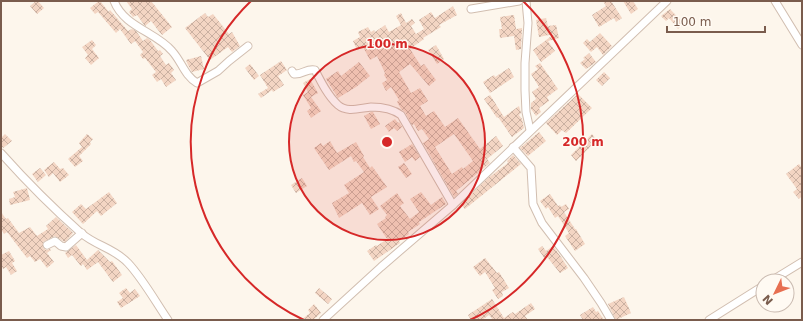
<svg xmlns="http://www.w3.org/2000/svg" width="803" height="321" viewBox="0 0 803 321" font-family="'DejaVu Sans',sans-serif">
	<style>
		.building { fill: url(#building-cross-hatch); fill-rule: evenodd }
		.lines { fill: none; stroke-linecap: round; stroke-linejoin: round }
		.minor-casing { stroke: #d1beb0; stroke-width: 9 }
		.minor { stroke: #fff; stroke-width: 7 }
		.ring { fill: none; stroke: #d62828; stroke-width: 2 }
		.centre { fill: #d62828; stroke: #fffaf3; stroke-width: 2 }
		.ring-label { font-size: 12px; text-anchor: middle; font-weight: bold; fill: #d62828; stroke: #fffaf3; stroke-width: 3; stroke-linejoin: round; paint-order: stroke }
	</style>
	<defs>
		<pattern id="building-cross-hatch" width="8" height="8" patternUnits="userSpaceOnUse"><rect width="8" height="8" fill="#f3d5c3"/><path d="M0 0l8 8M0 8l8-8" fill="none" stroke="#cab0a1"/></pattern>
	</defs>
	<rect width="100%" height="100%" fill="#fdf6ec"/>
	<g class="building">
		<polygon points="36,1 38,1 44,8 37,14 30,6"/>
		<polygon points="99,1 100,1 109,12 110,10 128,31 132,29 136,31 143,41 147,38 150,40 158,51 160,50 163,54 160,56 166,65 169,63 174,70 171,73 176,80 166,87 161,79 157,82 152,75 156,72 145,58 143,59 140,55 143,52 135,41 131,44 120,29 116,33 98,12 95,14 90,8"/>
		<polygon points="126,1 151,1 172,27 162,35 151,21 145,26 137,15 133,17 129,12 132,9"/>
		<polygon points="603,1 611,1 622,18 616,22 614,18 599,27 592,15 606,6"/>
		<polygon points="623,1 633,1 638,9 631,14"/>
		<path d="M 453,6 L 457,15 L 439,25 L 441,27 L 423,38 L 424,39 L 410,49 L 421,66 L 424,64 L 436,80 L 429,86 L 410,64 L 399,72 L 411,93 L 420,88 L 428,101 L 420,106 L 426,116 L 434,111 L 445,127 L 458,118 L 480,149 L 496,136 L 503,146 L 487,159 L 490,163 L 456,191 L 458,194 L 454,197 L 423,143 L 429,139 L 422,129 L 418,131 L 414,124 L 412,125 L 405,112 L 401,109 L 397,102 L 399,100 L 391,87 L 386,91 L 382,83 L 387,80 L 384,75 L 385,73 L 377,56 L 370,60 L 363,47 L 357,50 L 353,41 L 360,37 L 358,32 L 368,27 L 371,32 L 374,30 L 375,32 L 385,25 L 389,32 L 401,25 L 396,16 L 401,13 L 406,23 L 412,19 L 415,23 L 411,26 L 416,34 L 424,29 L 419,20 L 431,12 L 435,18 ZM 454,134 L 473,161 L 463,169 L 462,167 L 452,174 L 435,147 Z"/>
		<polygon points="670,9 684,24 678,29 669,18 666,21 661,16"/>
		<polygon points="205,13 208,17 213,14 229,34 232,32 240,46 232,52 228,47 210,60 185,28"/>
		<polygon points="514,15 516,29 522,28 522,29 521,49 516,50 514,36 500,38 499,29 502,29 500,17"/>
		<polygon points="546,18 548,26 556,25 559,38 548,41 555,51 541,62 533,50 554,34 539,37 536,20"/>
		<polygon points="600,33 612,46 603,55 597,47 591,52 583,43 587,39 590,42"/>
		<polygon points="92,40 96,45 92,49 99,58 91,65 85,58 88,55 82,47"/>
		<polygon points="436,45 444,59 437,64 428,50"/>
		<polygon points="589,53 596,62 586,69 580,63 585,59 583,58"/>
		<polygon points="201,56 204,69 192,72 188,65 186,60"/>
		<polygon points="281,61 287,70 278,76 284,85 273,92 272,90 261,98 258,94 268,88 260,75"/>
		<polygon points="359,62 370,76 356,87 338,98 326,79 338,71 341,76"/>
		<polygon points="540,63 558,89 547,97 549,101 539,108 541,112 536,116 531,109 531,103 536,99 532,92 539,87 531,74 538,69 535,66"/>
		<polygon points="250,64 259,76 254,80 245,68"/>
		<polygon points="509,68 514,77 490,93 483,82 494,75 495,77"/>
		<polygon points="604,72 610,78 602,86 596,80"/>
		<polygon points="310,79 318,93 311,97 321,111 311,118 307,111 311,108 303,95 308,92 303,83"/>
		<polygon points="578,94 592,108 566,133 562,130 557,135 546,123"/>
		<polygon points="490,95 504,117 519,106 521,113 519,115 522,119 524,128 512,137 498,117 497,118 484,99"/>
		<polygon points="371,112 373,112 380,124 371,129 364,116"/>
		<polygon points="395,119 398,123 399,122 402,127 397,131 394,128 389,132 385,126"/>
		<polygon points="539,132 546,141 528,156 520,148"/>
		<polygon points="5,134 12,141 3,148 1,145 1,138"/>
		<polygon points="87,134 93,139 90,142 91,144 79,156 83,161 75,167 68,159 82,147 79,143"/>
		<polygon points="592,134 597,140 576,161 571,155"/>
		<polygon points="330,141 337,153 356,142 364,156 363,157 370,168 372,166 387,187 371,197 379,209 370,215 362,203 339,218 332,203 349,193 344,185 364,172 356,161 354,162 351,156 329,170 314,148 321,143 323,146"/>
		<polygon points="412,144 420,157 415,161 412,157 405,162 399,152"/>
		<polygon points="513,155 521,164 465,209 461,204 488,178 508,163 507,161"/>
		<polygon points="54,162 60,169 63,168 69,175 60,182 53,173 49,177 44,170"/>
		<polygon points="404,163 412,174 406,178 398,167"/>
		<polygon points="799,164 802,168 802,196 799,199 793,192 797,189 786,174"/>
		<polygon points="40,168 46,175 38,182 32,174"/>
		<polygon points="302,178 307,186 296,193 291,185"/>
		<polygon points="27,188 30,200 10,205 9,199 15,197 13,192"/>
		<polygon points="109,192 117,203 101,216 97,211 83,224 72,212 81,204 86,209"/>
		<polygon points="421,192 431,205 442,197 446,204 419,222 420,224 408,232 409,234 399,241 400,243 374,261 367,251 376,245 377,246 387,239 377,224 386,218 385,217 387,215 380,206 397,193 404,203 400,206 410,219 419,212 410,199"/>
		<polygon points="550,194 558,206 560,205 561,207 566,204 569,209 564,212 575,229 576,229 585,244 575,251 565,236 569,233 558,216 555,218 548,207 546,209 540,201"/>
		<polygon points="1,212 6,219 8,218 19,233 30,227 37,236 48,229 46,226 56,217 73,233 65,242 55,236 43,242 43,248 46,250 50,249 51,250 47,253 54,262 47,268 40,259 35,262 30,256 27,258 7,232 4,234 1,229"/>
		<polygon points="76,245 87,260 98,250 110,262 112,261 122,275 113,282 98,262 87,270 83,264 81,266 72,255 68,258 65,253"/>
		<polygon points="542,246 546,251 553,246 561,257 568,268 560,273 547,257 545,259 538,249"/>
		<polygon points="9,251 15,261 12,263 17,271 11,275 6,267 3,269 1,265 1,255"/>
		<polygon points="485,258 497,273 499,272 509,288 502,292 503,296 498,299 492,290 495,288 485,272 480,276 473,267"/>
		<polygon points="126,288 130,293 135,289 140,296 121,308 117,302 123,298 119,293"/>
		<polygon points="319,288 332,299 328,304 315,293"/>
		<polygon points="624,297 631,313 616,320 608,304"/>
		<polygon points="492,299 504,318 513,312 515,314 531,303 535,309 525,316 528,320 493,320 489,315 482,320 471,320 468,315"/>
		<polygon points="314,304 321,313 313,320 301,320 310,313 308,310"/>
		<polygon points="593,307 596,312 598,311 604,320 583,320 580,315"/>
	</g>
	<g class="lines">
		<defs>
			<g id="minor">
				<path d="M 114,1 C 124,27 156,32 172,51 C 182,62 184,75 197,83 L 218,71 L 229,61 L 248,46"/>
				<polyline points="526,1 528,23 525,63 525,90 526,112 530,130"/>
				<polyline points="775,1 802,45"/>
				<polyline points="471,9 519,1"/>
				<path d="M 292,71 L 294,74 C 302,75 307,68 315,70 C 321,82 328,96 338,105 C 347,113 360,108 371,107 C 381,107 393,109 401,115 L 453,205"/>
				<polyline points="513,147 531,168 533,204 542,223 584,278 601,303 611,320"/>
				<path d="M 1,153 C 26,181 53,208 81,233 C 96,246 114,248 128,263 C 143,279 155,301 168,320"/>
				<polyline points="47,245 55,241 61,246 66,247 82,233"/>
				<polyline points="771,281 802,262"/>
				<polyline points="323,320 381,267 453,205 667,1"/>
				<polyline points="709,320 763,286"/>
			</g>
		</defs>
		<use href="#minor" class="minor-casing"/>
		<use href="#minor" class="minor"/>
	</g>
	<circle cx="387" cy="142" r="98" fill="#d62828" fill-opacity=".12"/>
	<g class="ring">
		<circle cx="387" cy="142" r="98"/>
		<path d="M304 320A196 196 0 0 1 251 1M523 1A196 196 0 0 1 470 320"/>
	</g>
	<circle cx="387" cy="142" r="6" class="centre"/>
	<g class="ring-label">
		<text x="387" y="48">100 m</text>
		<text x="583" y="146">200 m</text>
	</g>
	<rect width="803" height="321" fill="none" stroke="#7a5c4d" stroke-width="4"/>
	<g transform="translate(775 293) rotate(227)"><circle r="19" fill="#fffaf3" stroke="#cabbb1"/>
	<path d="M0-3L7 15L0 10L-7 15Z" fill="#e76f51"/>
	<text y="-6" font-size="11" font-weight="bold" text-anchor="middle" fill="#7a5c4d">N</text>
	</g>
	<path d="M667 26v6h98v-6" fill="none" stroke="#7a5c4d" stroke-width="2"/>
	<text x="673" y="26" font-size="12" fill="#7a5c4d" stroke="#fffaf3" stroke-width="3" paint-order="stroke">100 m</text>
</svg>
